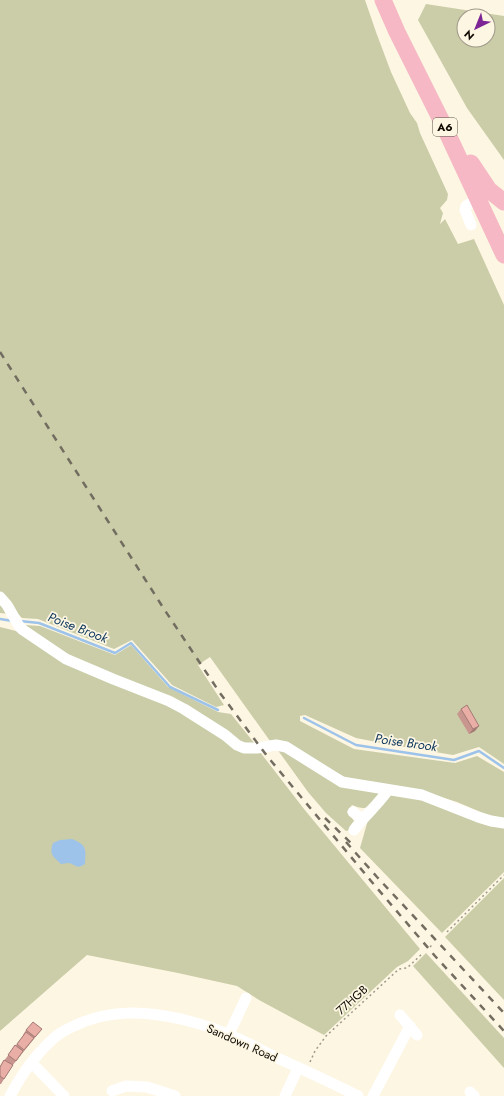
<svg xmlns="http://www.w3.org/2000/svg" width="504" height="1096" viewBox="0 0 504 1096" font-family="Jost,sans-serif">
<rect width="100%" height="100%" fill="#fdf6e3"/>
<g fill="#cacda7" fill-rule="evenodd">
<polygon points="0,0 365,0 376,32 391,72 410,113 417,123 420,133 448,194 447,200 440,208 443,213 440,224 445,219 458,244 474,239 504,305 504,764 479,747 453,755 387,744 356,738 305,715 300,716 300,721 354,749 455,763 477,756 504,772 504,819 490,816 457,802 422,791 351,780 270,741 210,657 198,665 224,705 216,707 172,685 132,640 114,649 38,619 22,618 19,615 0,613"/>
<path d="M426,4l78,12v144l-37,-52 -49,-88zM464,16h24v24h-24z"/>
<polygon points="25,625 40,626 115,655 131,645 168,687 218,712 231,714 255,744 239,742 68,655"/>
<polygon points="0,627 16,631 260,752 304,809 420,949 408,961 397,967 324,1035 259,1000 237,986 178,973 87,955 0,1031"/>
<path d="M277,749h7l24,18 20,11 53,16c-10,12 -13,18 -29,11l-5,7 8,10 -3,7 -6,2 -20,-18 -18,-21z"/>
<polygon points="389,795 420,799 504,828 504,872 442,933 360,848 368,820"/>
<polygon points="504,878 504,1000 445,937"/>
<polygon points="426,953 504,1038 504,1068 413,966"/>
</g>
<path fill="#9dc3ea" d="M72,839c15,6 14,10 13,25 -9,6 -9,0 -17,-1 -2,0 -5,1 -7,1 -8,-8 -12,-9 -8,-21l7,-3z"/>
<g fill="none" stroke-linecap="round" stroke-linejoin="round">
<g stroke="#9dc3ea" stroke-width="2.5">
<polyline points="0,619 13,621"/>
<polyline points="20,621 39,623 115,653 131,643 170,687 218,710"/>
<polyline points="304,718 356,745 454,760 479,751 504,768"/>
</g>
<g stroke="#9e998a" stroke-width="1.5" stroke-dasharray="2 3" stroke-linecap="butt">
<polyline points="447,932 504,875"/>
<polyline points="430,947 433,944"/>
<polyline points="310,1062 315,1051 326,1036 399,969 407,968 422,954"/>
</g>
<g stroke="#fff" stroke-width="11">
<polyline points="471,225 465,210 466,206 478,199"/>
<polyline points="0,597 7,605 19,626 23,630 66,659 113,679 169,701 184,709 225,735 237,745 244,748 257,748 276,745 286,747 342,782 422,795 478,817 491,821 504,823"/>
<polyline points="353,812 362,819"/>
<path d="M354,830c10,-14 24,-25 34,-40"/>
<polyline points="400,1015 417,1035"/>
<polyline points="229,1034 246,998"/>
<polyline points="32,1063 64,1096"/>
<polyline points="112,1091 126,1086 147,1087 175,1096"/>
<polyline points="470,1092 474,1096"/>
<path d="M10,1096c11,-21 26,-42 44,-58 6,-5 13,-9 20,-12 35,-17 70,-15 107,-7 16,4 33,9 49,16 15,6 29,14 43,21 29,13 57,26 85,40"/>
<polyline points="285,1096 298,1068"/>
<polyline points="373,1096 410,1026"/>
</g>
<g stroke="#f5b8c4" stroke-width="17">
<polyline points="383,0 397,32 443,124 504,255"/>
<polyline points="471,163 489,190 504,202"/>
</g>
<g stroke="#726d60" stroke-width="2.5" stroke-dasharray="7 7" stroke-linecap="butt">
<polyline points="0,352 164,609 220,693 267,756 371,881 435,956 504,1031"/>
<polyline points="325,818 352,844"/>
<polyline points="346,842 377,877 504,1013"/>
</g>
</g>
<g fill="#c8968f">
<polygon points="461,709 475,731 469,734 457,714"/>
<polygon points="42,1029 12,1066 4,1079 1,1084 0,1084 0,1066 23,1036 23,1035 26,1030"/>
</g>
<polygon fill="#a37a74" points="479,726 475,731 469,734 473,729"/>
<g fill="#e9aea6" stroke="#a37a74">
<polygon points="467,705 479,726 473,729 461,709"/>
<polygon points="33,1022 42,1029 35,1037 26,1030"/>
<polygon points="26,1032 34,1038 24,1050 17,1044"/>
<polygon points="15,1045 23,1051 16,1061 8,1055"/>
<polygon points="4,1060 13,1065 4,1079 0,1076 0,1067"/>
</g>
<g text-anchor="middle" stroke-width="3.5" stroke-linejoin="round" paint-order="stroke">
<rect fill="#fdf6e3" stroke="#565246" stroke-width="1" x="433" y="118" width="24" height="18" rx="3"/>
<g font-size="11" font-weight="bold" fill="#0f0b03">
<text x="445" y="131">A6</text>
</g>
<g font-size="12" fill="#0f0b03" stroke="#fdf6e3">
<text transform="translate(352 1000) rotate(-42)" y="4">77HGB</text>
<text transform="translate(242 1043) rotate(24)" y="4">Sandown Road</text>
</g>
<g font-size="13" font-style="italic" fill="#0d375c" stroke="#fdf6e3">
<text transform="translate(78 627) rotate(21)" y="5">Poise Brook</text>
<text transform="translate(406 742) rotate(8)" y="5">Poise Brook</text>
</g>
</g>
<g transform="translate(476 28) rotate(223)"><circle r="19" fill="#fdf6e3" stroke="#9e9889"/>
<path d="M0-3L7 15L0 10L-7 15Z" fill="#7d2594"/>
<text y="-6" font-size="11" font-weight="bold" text-anchor="middle" fill="#0f0b03">N</text>
</g>
</svg>
